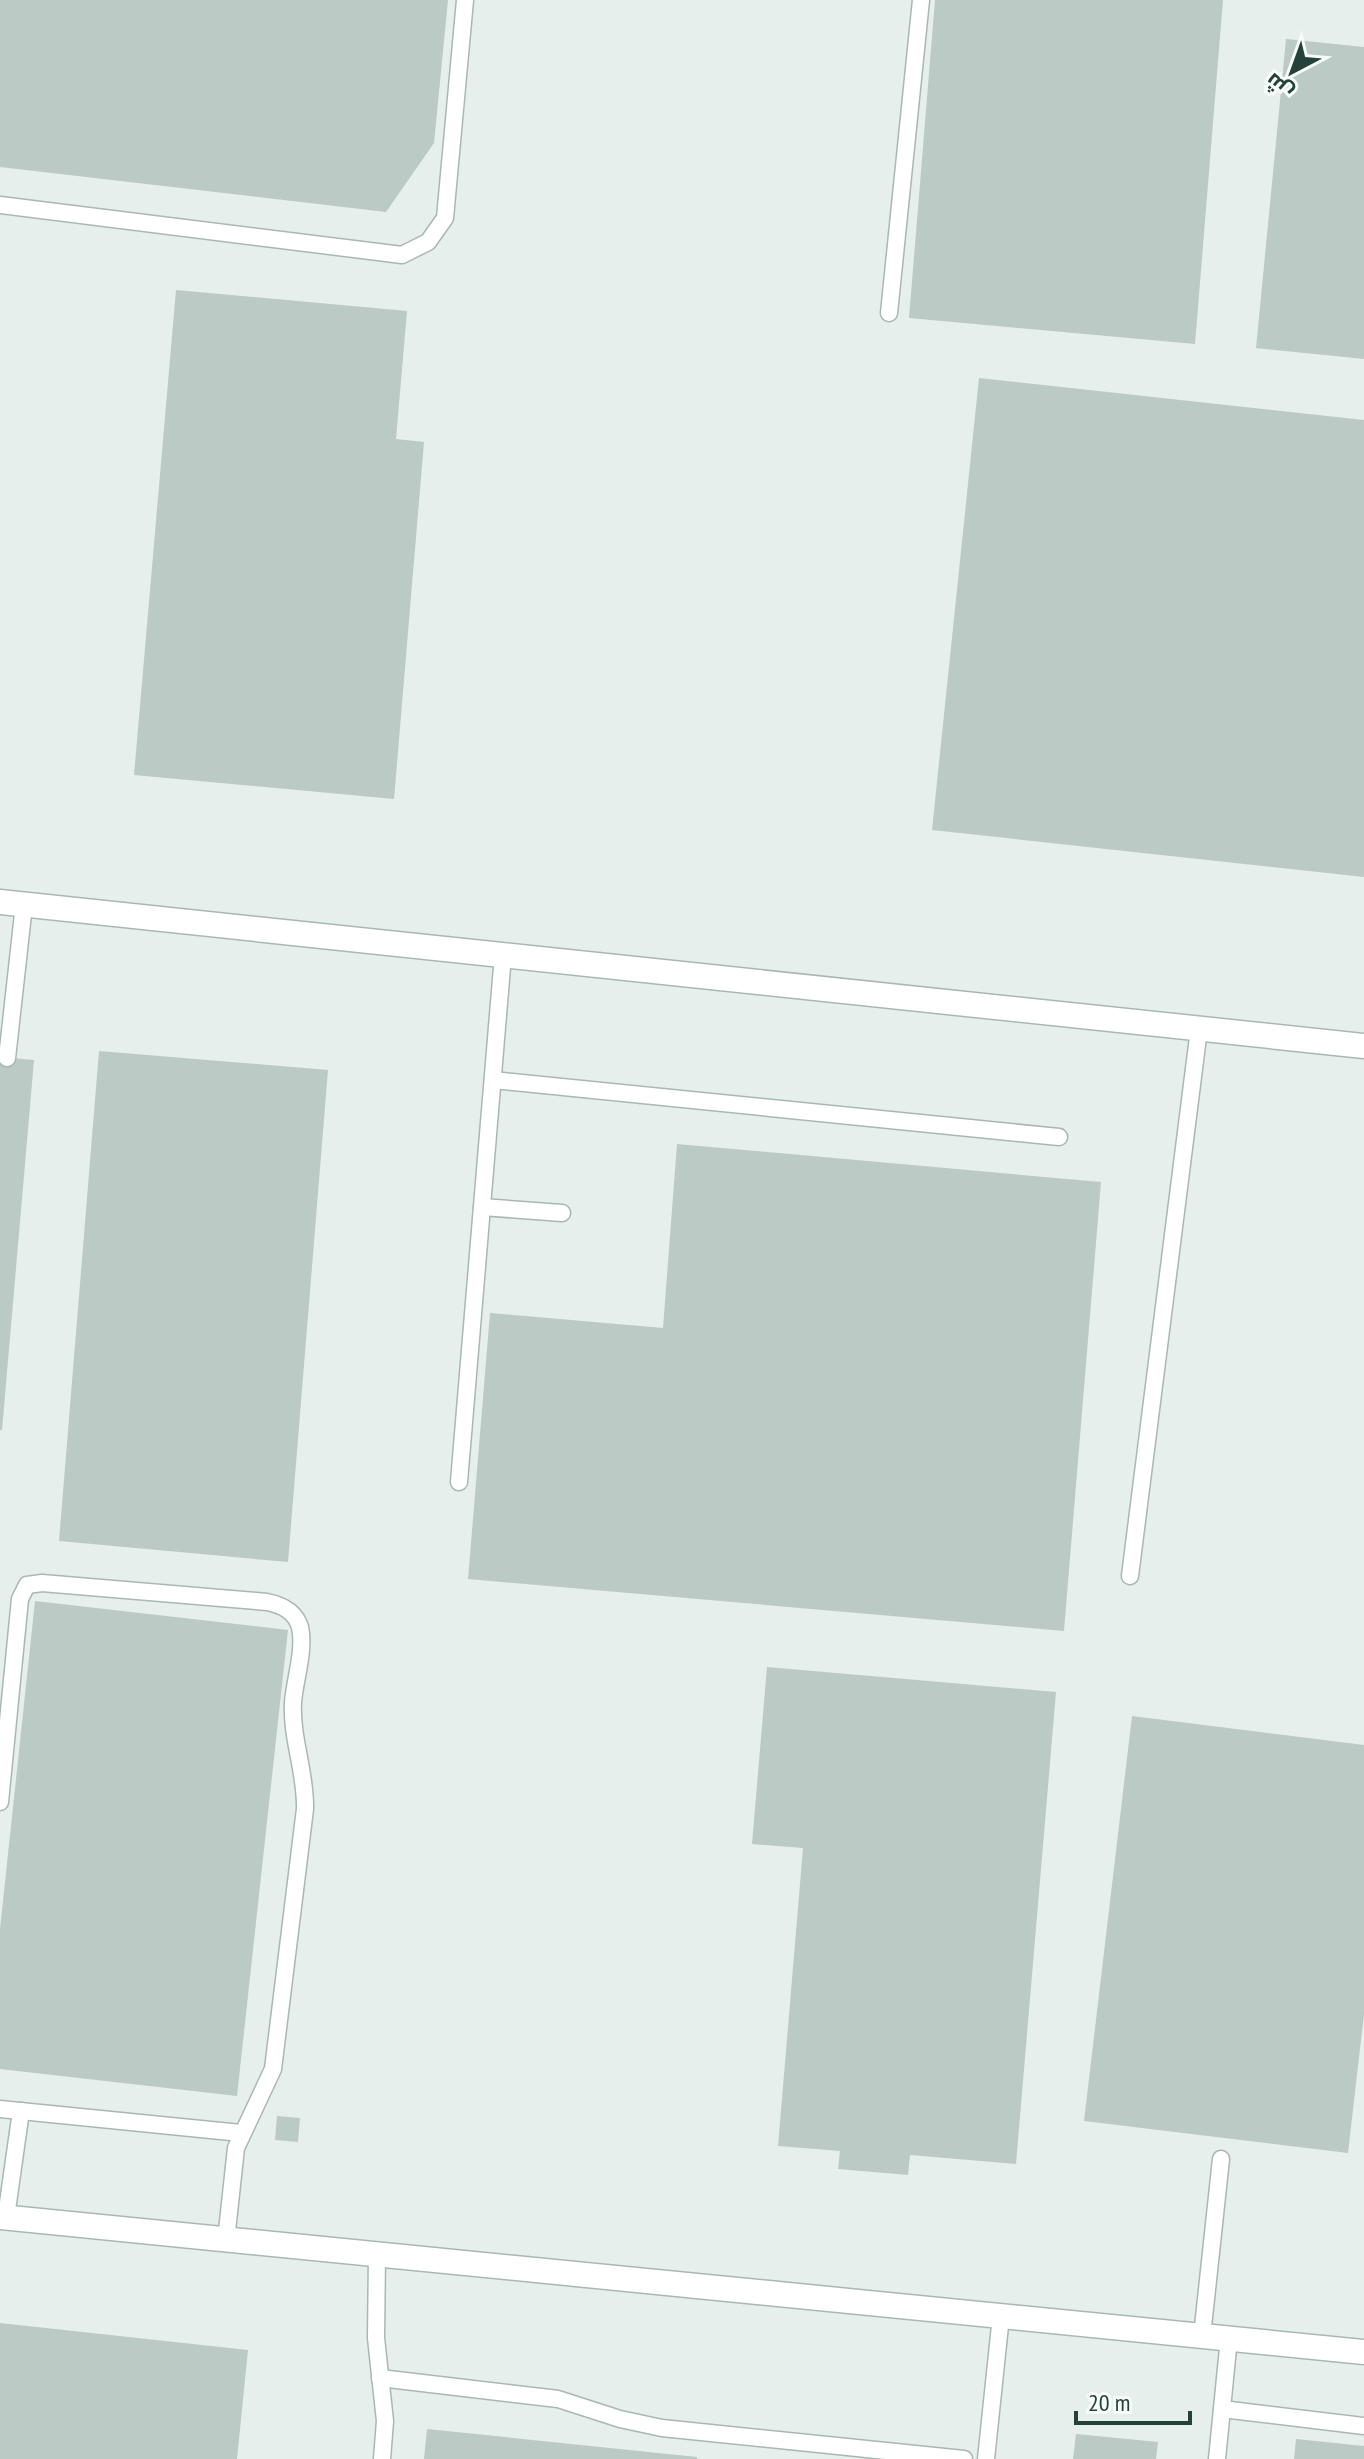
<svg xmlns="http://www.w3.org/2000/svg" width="1364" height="2459" viewBox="0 0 1364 2459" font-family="'PT Sans Narrow',Cairo,sans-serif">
<rect width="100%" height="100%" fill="#e6efeb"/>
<g fill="#bbcac4">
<polygon points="0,0 448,0 434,143 386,212 0,167"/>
<polygon points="935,0 1223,0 1195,344 909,318"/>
<polygon points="1286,39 1364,47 1364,359 1256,348"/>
<polygon points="176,290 407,311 396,439 424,442 394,799 134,775"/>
<polygon points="979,378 1364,420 1364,877 932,830"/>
<polygon points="99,1051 328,1070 288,1562 59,1541"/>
<polygon points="0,1057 34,1060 2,1430 0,1430"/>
<polygon points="677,1144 1101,1182 1064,1631 468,1579 490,1313 663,1328"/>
<polygon points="35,1601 288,1630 237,2096 0,2069 0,1929"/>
<polygon points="767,1667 1056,1692 1016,2164 910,2155 908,2175 838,2169 840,2151 778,2146 803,1848 752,1844"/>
<polygon points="1132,1716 1364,1745 1364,2014 1348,2153 1084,2121"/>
<polygon points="277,2116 300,2118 298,2142 275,2140"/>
<polygon points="0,2323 248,2350 237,2459 0,2459"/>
<polygon points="427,2429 697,2457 697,2459 424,2459"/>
<polygon points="1076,2434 1158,2442 1156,2459 1073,2459"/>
<polygon points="1296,2439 1364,2446 1364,2459 1294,2459"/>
</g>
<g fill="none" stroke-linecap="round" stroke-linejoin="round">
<g stroke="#a8b8b2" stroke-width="19">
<g id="service">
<polyline points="0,205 402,255 428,242 445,218 465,0"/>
<polyline points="889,313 921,0"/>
<polyline points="7,1058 24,905"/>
<polyline points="493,1080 1059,1137"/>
<polyline points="482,1207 562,1213"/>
<polyline points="459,1482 503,955"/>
<polyline points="1130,1576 1199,1029"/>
<path d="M0,1802l20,-203 7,-14 15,-2 225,19c15,3 28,9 33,25 5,23 -5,52 -7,75 -2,37 13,70 12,107l-32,260 -37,79 -10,92"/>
<polyline points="0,2109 241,2133"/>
<polyline points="6,2217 21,2111"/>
<polyline points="377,2255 376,2338 385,2421 382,2459"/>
<polyline points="1202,2336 1221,2159"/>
<polyline points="380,2378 558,2399 620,2419 662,2428 964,2459"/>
<polyline points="1222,2409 1364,2426"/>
<polyline points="986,2459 1001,2316"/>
<polyline points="1217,2459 1229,2338"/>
</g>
</g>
<g stroke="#a8b8b2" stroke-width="27">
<g id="minor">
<polyline points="0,902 1364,1046"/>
<polyline points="0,2217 1364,2352"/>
</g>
</g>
<use href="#service" stroke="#fff" stroke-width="16"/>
<use href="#minor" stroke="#fff" stroke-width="24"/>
</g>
<g transform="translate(1292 72) rotate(221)" stroke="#f7fbf9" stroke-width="6" paint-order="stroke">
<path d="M0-6L14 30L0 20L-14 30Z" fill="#24423a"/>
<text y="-12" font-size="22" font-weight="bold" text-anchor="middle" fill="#24423a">ش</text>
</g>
<path d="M1076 2411v12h114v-12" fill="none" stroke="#24423a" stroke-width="4"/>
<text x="1088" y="2411" font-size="24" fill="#24423a" stroke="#f7fbf9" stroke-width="6" paint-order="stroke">20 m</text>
</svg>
